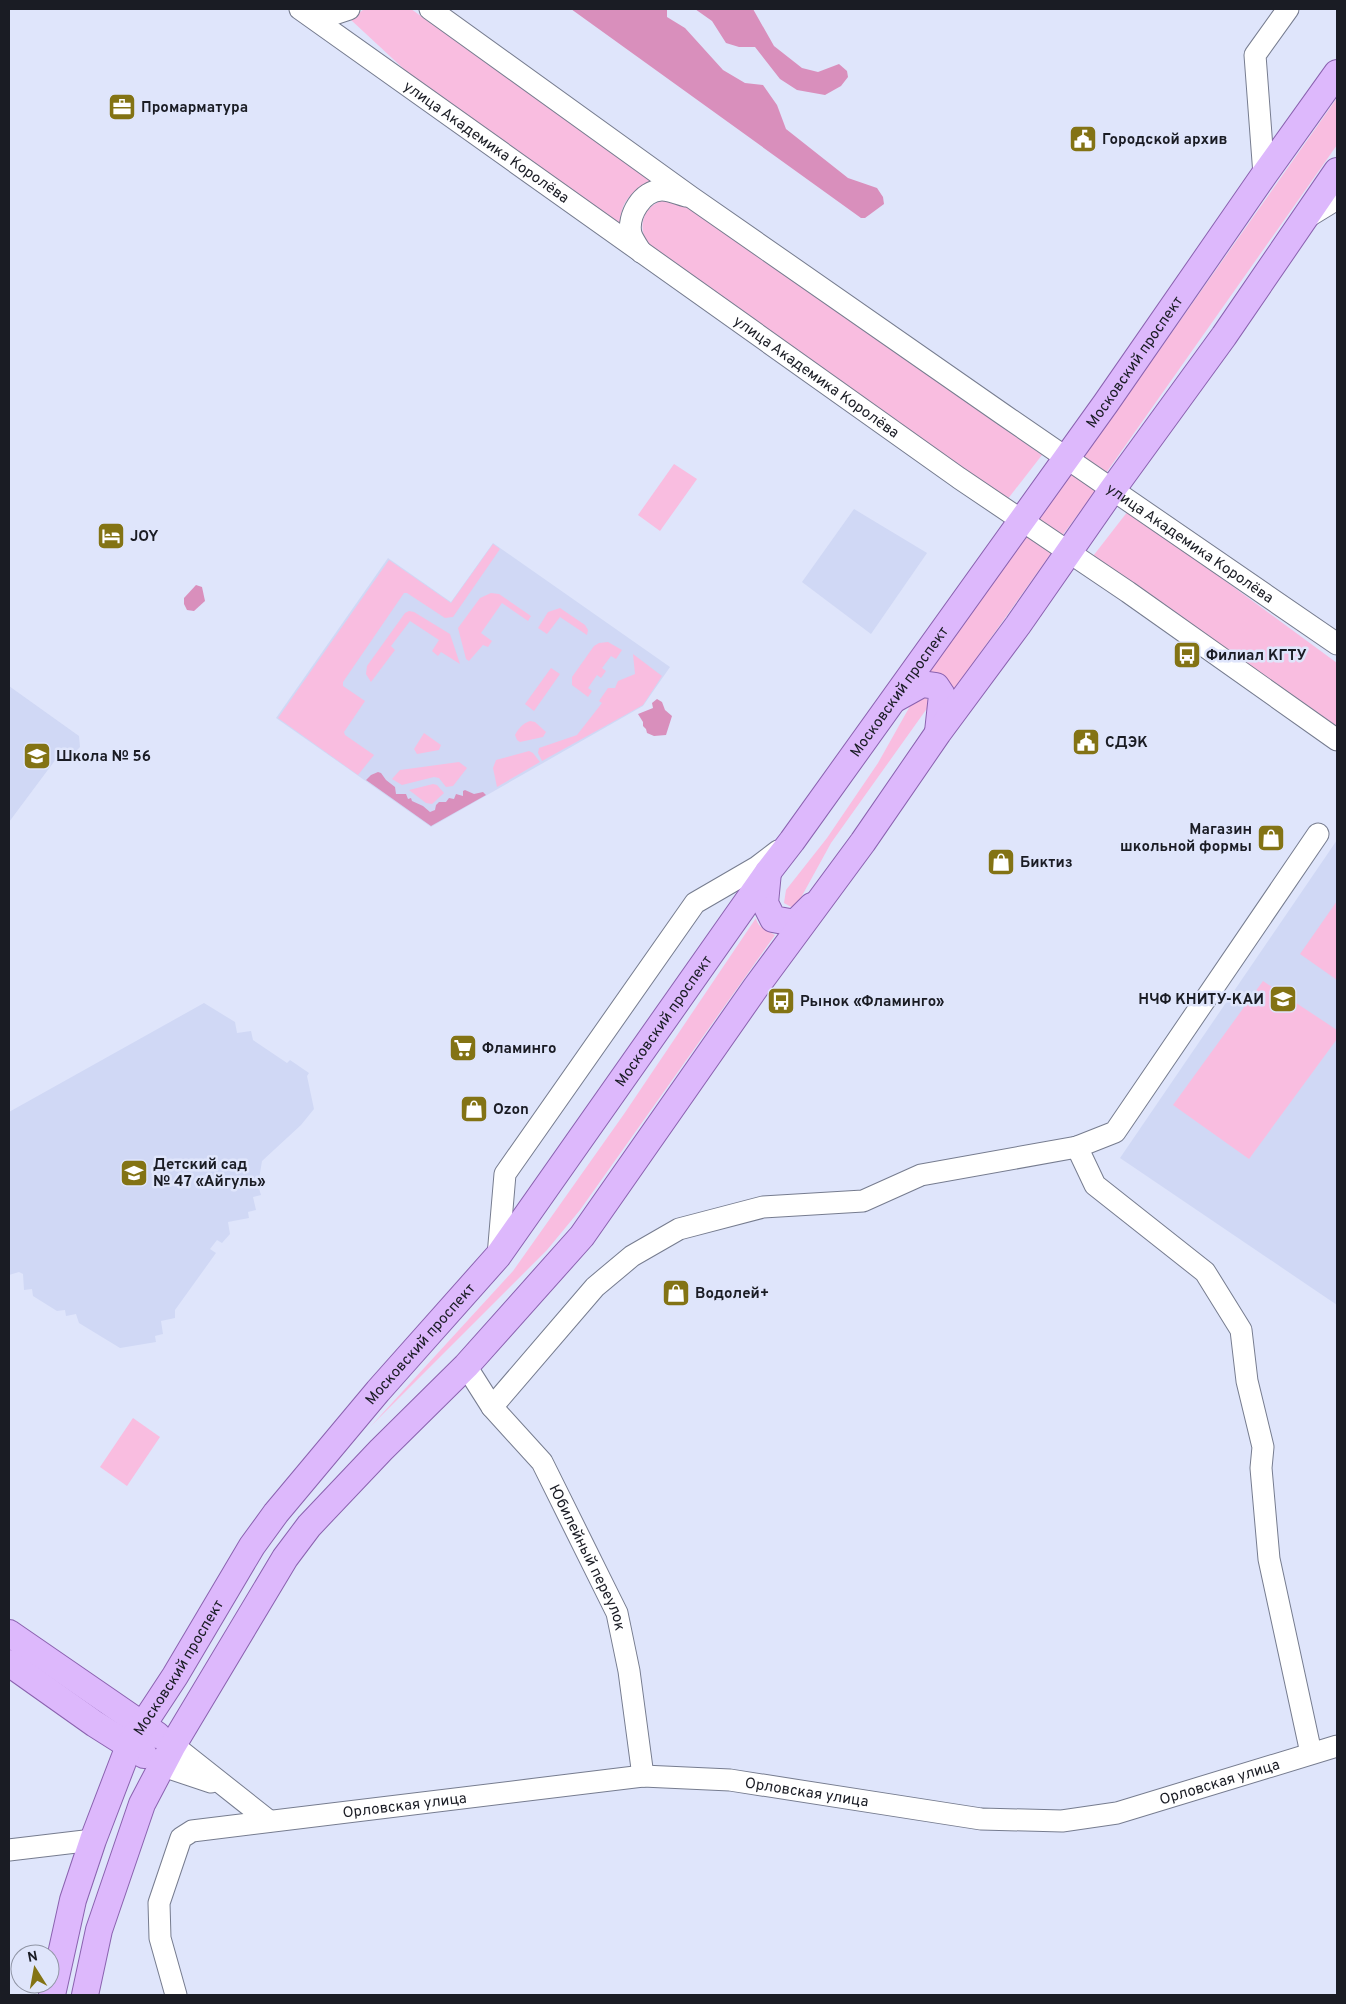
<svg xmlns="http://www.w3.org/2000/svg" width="1346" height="2004" viewBox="0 0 1346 2004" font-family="Overpass,sans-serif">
<rect width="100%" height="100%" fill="#dfe5fb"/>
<g fill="#d0d8f5">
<polygon points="854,509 927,553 871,634 802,582"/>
<polygon points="493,543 670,667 643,706 431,827 276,718 388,558 451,602"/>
<polygon points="9,686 79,736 80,747 74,753 56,759 9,822"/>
<polygon points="1337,840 1337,1305 1120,1158"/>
<polygon points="204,1003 235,1022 237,1033 251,1031 253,1040 287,1063 290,1060 309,1073 307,1076 314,1109 301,1125 262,1161 258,1185 261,1195 253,1197 256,1210 248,1212 249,1218 228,1222 230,1234 222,1243 217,1240 210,1249 216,1253 175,1310 175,1318 161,1321 163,1334 155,1336 156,1342 120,1348 79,1323 76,1314 66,1316 65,1310 57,1311 33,1296 32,1289 24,1290 23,1274 19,1272 9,1275 9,1112"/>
</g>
<g fill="#f9bde0">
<path d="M364,9h47l242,173c-19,5 -35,22 -32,43l-215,-154 -55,-51z"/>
<polygon points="1337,98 1337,145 1106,473 1084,457"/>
<path d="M666,199l15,3 361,253 -35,45 -359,-254c-11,-21 -6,-40 18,-47z"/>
<polygon points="674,464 697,479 660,531 638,515"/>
<polygon points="1072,473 1096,490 1062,536 1038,519"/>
<polygon points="1128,511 1175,544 1337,663 1337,730 1090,560"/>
<polygon points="1026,536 1052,552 951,694 926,676"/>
<polygon points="493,544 500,549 453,617 445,618 407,593 404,593 343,682 343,686 365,701 344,732 345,735 374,755 358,775 278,718 389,560 451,603"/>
<polygon points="491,593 499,594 531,616 528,621 502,603 481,633 492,641 488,647 483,645 469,661 466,659 458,628 480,598"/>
<polygon points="560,608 585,625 588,630 587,635 560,617 547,634 538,628 548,612"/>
<polygon points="409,611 414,612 450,634 460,664 441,652 438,656 432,651 439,640 410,621 391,646 395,650 371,682 366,674 367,666 405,613"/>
<polygon points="608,642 622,650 616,659 611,656 602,668 606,671 601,678 597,675 588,688 592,691 588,697 572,685 572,677 594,646 599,643"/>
<polygon points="633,654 662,676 643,705 542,761 538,753 539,748 577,735 602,703 599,701 608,688 615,688 618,681 635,674"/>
<polygon points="551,668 560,674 534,711 525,704"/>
<polygon points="924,696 928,700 928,707 831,843 798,903 793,908 784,903 786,890 827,838 878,763 914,699"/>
<path d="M530,721l5,1 11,10 -3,5 -23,5 -3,-2 -2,-5c3,-6 8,-12 15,-14z"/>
<polygon points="424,733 441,745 439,750 417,754 414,749"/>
<polygon points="529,751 533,753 540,762 497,787 493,768 496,760"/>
<polygon points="459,762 467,768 453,786 446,787 439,778 434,777 402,785 392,779 400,770"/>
<polygon points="433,784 437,785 444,793 432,804 426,803 409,790"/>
<polygon points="1337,901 1337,980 1300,954"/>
<path d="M756,918c2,11 12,12 19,17l-195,275 -33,40 -177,177 143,-156 111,-157z"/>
<polygon points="1263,981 1337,1030 1337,1039 1249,1159 1173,1105"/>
<polygon points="133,1418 160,1437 127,1486 100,1467"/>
</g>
<g fill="#d98fbc">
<polygon points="571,9 667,9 667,17 685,28 723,70 745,83 763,85 777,105 786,129 848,178 877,188 883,197 884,204 865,218 861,218"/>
<polygon points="695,9 753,9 774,46 802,68 818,72 839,64 847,71 848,77 841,86 825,95 797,90 780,79 755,47 739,47 726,43 712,21"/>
<polygon points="196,585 202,587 205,601 194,611 187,610 184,604 184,598"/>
<polygon points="657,699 662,702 665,710 672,716 666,735 654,736 647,733 646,729 643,726 643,722 638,714 653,708 652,703"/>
<polygon points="378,772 381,773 386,780 395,787 396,794 406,794 408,799 411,798 412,801 423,806 430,812 435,810 436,805 439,802 446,802 449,798 454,799 456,794 463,796 463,791 465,790 474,794 483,792 486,795 431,826 366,780 371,775"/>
</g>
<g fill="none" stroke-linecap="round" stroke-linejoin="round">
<g stroke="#767c8f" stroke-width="23">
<g id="minor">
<path id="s1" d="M300,9l659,469 169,114 209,148"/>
<path id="s2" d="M430,9l261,188 313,218 333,229"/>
<polyline points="305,10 334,14 349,9"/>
<polyline points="1264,175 1255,55 1288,9"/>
<polyline points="1306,218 1337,199"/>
<path d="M641,252c-3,-5 -8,-12 -10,-18 -4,-18 11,-44 31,-44 8,0 16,4 24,6"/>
<polyline points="1077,1147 1095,1185 1205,1272 1241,1330 1247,1381 1263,1447 1261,1468 1269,1559 1311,1753"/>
<polyline points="498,1256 505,1174 695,903 757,867 778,851"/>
<path id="s3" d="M466,1366l26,41 50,55 75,151 12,58 14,105"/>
<polyline points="492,1407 595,1287 632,1256 679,1229 763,1207 863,1201 921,1175 1077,1147 1115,1132 1318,834"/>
<polyline points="173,1745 269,1821"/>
<polyline points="163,1766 211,1782"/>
<polyline points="9,1850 93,1840"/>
<path id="s4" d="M176,1995l-16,-57 -1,-35 22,-65 11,-7 451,-55 87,4 251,39 81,2 55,-8 220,-67"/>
</g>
</g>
<g stroke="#8a62af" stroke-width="28">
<g id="major">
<polyline points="895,699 922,684 936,686 942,695 938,732"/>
<polyline points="768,872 765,903 773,919 795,923 812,906"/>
<polyline points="9,1633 157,1735"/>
<polyline points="9,1663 95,1724 144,1755"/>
<path id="s5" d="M52,1995l21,-95 20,-60 36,-94 46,-70 77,-130 24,-33 102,-122 120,-135 270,-384 24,-31 314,-438 158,-228 73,-102"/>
<polyline points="85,1995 99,1930 142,1804 173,1745 285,1558 309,1526 381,1450 466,1366 582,1236 756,987 863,842 938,733 1018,625 1112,490 1224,336 1337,171"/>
</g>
</g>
<use href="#minor" stroke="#fff" stroke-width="21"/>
<use href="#major" stroke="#ddb8fc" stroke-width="26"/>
</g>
<defs>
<g id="office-square" transform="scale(1.4375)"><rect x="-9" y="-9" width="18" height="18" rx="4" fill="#837314" stroke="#dfe5fb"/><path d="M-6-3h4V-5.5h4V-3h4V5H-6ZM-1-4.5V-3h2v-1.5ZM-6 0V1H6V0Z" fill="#fff"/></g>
<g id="civic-square" transform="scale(1.4375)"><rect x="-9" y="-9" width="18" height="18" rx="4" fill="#837314" stroke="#dfe5fb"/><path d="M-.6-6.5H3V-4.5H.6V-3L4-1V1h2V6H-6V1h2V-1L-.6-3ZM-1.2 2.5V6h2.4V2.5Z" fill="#fff"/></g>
<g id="hotel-square" transform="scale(1.4375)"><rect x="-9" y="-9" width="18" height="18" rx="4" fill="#837314" stroke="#dfe5fb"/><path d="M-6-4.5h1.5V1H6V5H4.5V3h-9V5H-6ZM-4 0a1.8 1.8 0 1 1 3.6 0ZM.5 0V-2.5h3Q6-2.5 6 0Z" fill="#fff"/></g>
<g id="bus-square" transform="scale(1.4375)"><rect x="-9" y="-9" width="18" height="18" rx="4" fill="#837314" stroke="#dfe5fb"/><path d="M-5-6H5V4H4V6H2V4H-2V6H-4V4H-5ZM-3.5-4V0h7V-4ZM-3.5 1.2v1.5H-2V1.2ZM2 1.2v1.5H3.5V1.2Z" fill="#fff"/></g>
<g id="school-square" transform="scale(1.4375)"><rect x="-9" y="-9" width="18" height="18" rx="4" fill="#837314" stroke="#dfe5fb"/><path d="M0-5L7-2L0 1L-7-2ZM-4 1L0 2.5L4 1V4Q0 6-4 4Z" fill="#fff"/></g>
<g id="shop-square" transform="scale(1.4375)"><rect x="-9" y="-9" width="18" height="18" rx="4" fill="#837314" stroke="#dfe5fb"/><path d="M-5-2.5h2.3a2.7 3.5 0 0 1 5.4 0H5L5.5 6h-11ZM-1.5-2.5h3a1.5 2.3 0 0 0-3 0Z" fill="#fff"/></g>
<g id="university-square" transform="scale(1.4375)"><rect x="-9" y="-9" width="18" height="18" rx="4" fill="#837314" stroke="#dfe5fb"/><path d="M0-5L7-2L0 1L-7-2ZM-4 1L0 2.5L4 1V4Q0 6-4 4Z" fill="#fff"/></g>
<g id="supermarket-square" transform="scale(1.4375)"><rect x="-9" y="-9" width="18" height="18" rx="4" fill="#837314" stroke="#dfe5fb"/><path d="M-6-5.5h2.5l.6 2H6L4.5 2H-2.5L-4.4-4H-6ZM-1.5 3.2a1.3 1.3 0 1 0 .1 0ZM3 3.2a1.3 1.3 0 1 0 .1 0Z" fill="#fff"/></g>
</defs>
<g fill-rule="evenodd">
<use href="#office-square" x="122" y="107"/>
<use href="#civic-square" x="1083" y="139"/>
<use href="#hotel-square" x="111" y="536"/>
<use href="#bus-square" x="1187" y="655"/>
<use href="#civic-square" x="1086" y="742"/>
<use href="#school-square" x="37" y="756"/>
<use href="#shop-square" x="1271" y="838"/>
<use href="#shop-square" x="1001" y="862"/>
<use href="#university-square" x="1283" y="999"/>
<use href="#bus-square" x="781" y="1001"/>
<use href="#supermarket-square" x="463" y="1048"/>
<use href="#shop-square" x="474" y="1109"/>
<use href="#school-square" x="134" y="1173"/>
<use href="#shop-square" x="676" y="1293"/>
</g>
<g text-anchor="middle" stroke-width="5" stroke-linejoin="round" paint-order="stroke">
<g font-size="15" font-weight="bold" fill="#1a1c24" stroke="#dfe5fb" text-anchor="start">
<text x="141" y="112">Промарматура</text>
<text x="1102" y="144">Городской архив</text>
<text x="130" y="541">JOY</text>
<text x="1206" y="660">Филиал КГТУ</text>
<text x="1105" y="747">СДЭК</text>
<text x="56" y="761">Школа № 56</text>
<text x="1252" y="834" text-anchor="end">Магазин<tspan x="1252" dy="17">школьной формы</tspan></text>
<text x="1020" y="867">Биктиз</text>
<text x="1264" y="1004" text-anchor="end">НЧФ КНИТУ-КАИ</text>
<text x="800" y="1006">Рынок «Фламинго»</text>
<text x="482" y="1053">Фламинго</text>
<text x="493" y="1114">Ozon</text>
<text x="153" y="1169">Детский сад<tspan x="153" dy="17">№ 47 «Айгуль»</tspan></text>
<text x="695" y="1298">Водолей+</text>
</g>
<g font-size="15" fill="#1a1c24" stroke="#dfe5fb">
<text dy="5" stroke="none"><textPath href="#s1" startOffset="229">улица Академика Королёва</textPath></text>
<text dy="5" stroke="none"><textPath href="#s5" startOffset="1974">Московский проспект</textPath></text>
<text dy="5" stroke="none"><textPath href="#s1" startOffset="634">улица Академика Королёва</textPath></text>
<text dy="5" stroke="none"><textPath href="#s2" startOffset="929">улица Академика Королёва</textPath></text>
<text dy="5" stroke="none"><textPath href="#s5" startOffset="1569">Московский проспект</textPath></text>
<text dy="5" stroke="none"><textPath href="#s5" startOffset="1164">Московский проспект</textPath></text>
<text dy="5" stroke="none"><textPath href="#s5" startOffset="759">Московский проспект</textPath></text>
<text dy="5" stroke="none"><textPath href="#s3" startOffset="229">Юбилейный переулок</textPath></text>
<text dy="5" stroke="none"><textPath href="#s5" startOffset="354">Московский проспект</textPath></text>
<text dy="5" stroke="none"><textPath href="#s4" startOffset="1215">Орловская улица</textPath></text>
<text dy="5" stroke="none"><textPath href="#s4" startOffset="795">Орловская улица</textPath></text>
<text dy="5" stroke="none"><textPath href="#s4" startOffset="390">Орловская улица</textPath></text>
</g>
</g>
<rect width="1346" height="2004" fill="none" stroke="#1a1c24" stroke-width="20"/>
<g transform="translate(35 1969) rotate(349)"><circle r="24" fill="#dfe5fb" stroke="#9095a5"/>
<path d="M0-4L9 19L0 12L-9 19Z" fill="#837314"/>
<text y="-8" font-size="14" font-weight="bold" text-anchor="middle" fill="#1a1c24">N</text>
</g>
</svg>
